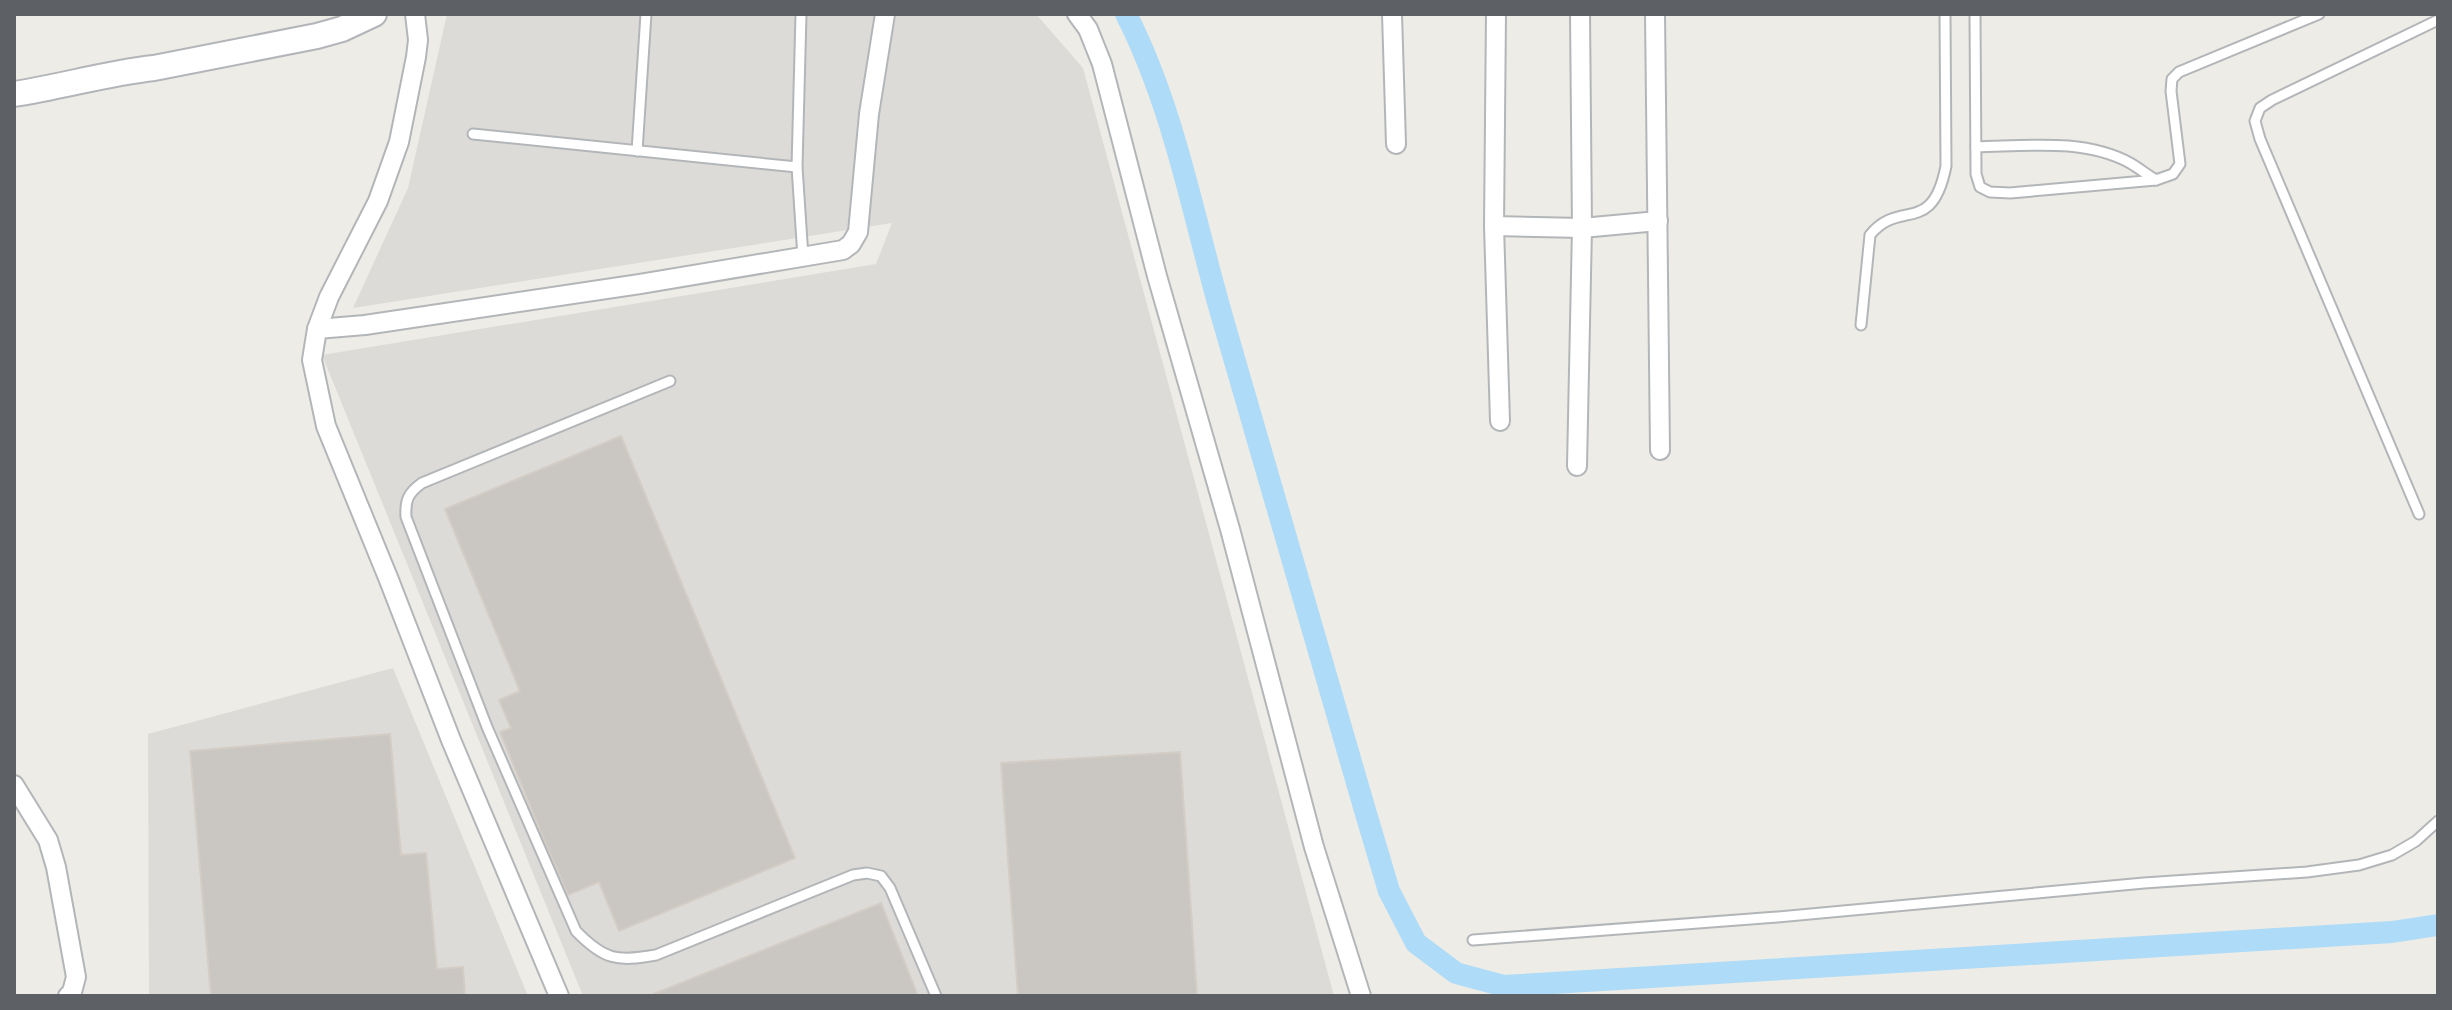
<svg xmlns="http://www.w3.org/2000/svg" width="2452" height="1010" viewBox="0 0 2452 1010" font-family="'Open Sans',sans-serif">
<rect width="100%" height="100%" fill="#eeece6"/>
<g fill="#dddbd8">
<polygon points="447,14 1036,14 1083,68 1334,996 583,996 322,355 876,264 892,223 353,308 408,188"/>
<polygon points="393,668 528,996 149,996 148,734"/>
</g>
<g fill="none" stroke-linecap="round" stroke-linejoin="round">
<path stroke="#addbf8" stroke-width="22" d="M1126,14c49,96 67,203 97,306 55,190 109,381 166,571l27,52 40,30 48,13 888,-54 46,-7"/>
</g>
<g fill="#cac7c2" stroke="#d3cdc5" stroke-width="2">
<polygon points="621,436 795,858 619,931 599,882 568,895 542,835 500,732 511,728 499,700 520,691 445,509"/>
<polygon points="390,734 401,855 426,853 437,969 463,967 465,996 211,996 190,751"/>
<polygon points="1180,752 1197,996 1018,996 1001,763"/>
<polygon points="881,903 918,996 651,996 651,995"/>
</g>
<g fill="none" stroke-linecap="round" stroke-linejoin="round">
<g stroke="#b3b6b9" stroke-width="13">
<g id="lane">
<polyline points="801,14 797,167 803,257"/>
<polyline points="1975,14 1976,174 1980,187 1990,192 2010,193 2156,180 2173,174 2180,164 2171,91 2172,79 2179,72 2319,14"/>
<polyline points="473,134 797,167"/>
<path d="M1976,147c51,-1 108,-9 154,16 9,5 17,12 26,17"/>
<polyline points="637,151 646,14"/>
<path d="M1861,325l9,-90c30,-37 62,2 76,-69l-1,-152"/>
<path d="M670,381l-248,102c-14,10 -17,17 -16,34l81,210 89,204c28,29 41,31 80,24l197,-80 14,-2 14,3 9,12 46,108"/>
<polyline points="2419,514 2260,139 2255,121 2260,108 2272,100 2438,20"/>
<polyline points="1473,940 1777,917 2144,883 2307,872 2359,865 2392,855 2416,841 2438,821"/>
</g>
</g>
<g stroke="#b3b6b9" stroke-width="22">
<g id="street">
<polyline points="415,14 418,40 416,57 399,142 378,201 329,297 317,329 312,360 326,426 389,580 451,740 559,996"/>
<polyline points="1077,14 1088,29 1102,64 1157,276 1230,529 1314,847 1361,996"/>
<polyline points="1392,14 1396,144"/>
<polyline points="1496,14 1494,226 1500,421"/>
<polyline points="1655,14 1660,450"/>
<polyline points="1494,226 1582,228 1658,221"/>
<polyline points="317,329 365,325 640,284 843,250 851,244 858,232 869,114 885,14"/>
<polyline points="1577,466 1582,228 1580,14"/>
<polyline points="14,785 48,840 56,867 76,977 72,992 68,996"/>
</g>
</g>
<g stroke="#b2b5b9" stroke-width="28">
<path id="secondary" d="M14,94c47,-7 93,-21 140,-26l163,-32 25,-7 32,-15"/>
</g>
<use href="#lane" stroke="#fff" stroke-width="9"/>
<use href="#street" stroke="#fff" stroke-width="18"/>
<use href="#secondary" stroke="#fff" stroke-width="24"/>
</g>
<rect width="2452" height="1010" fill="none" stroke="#5d6165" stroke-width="32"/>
</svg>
